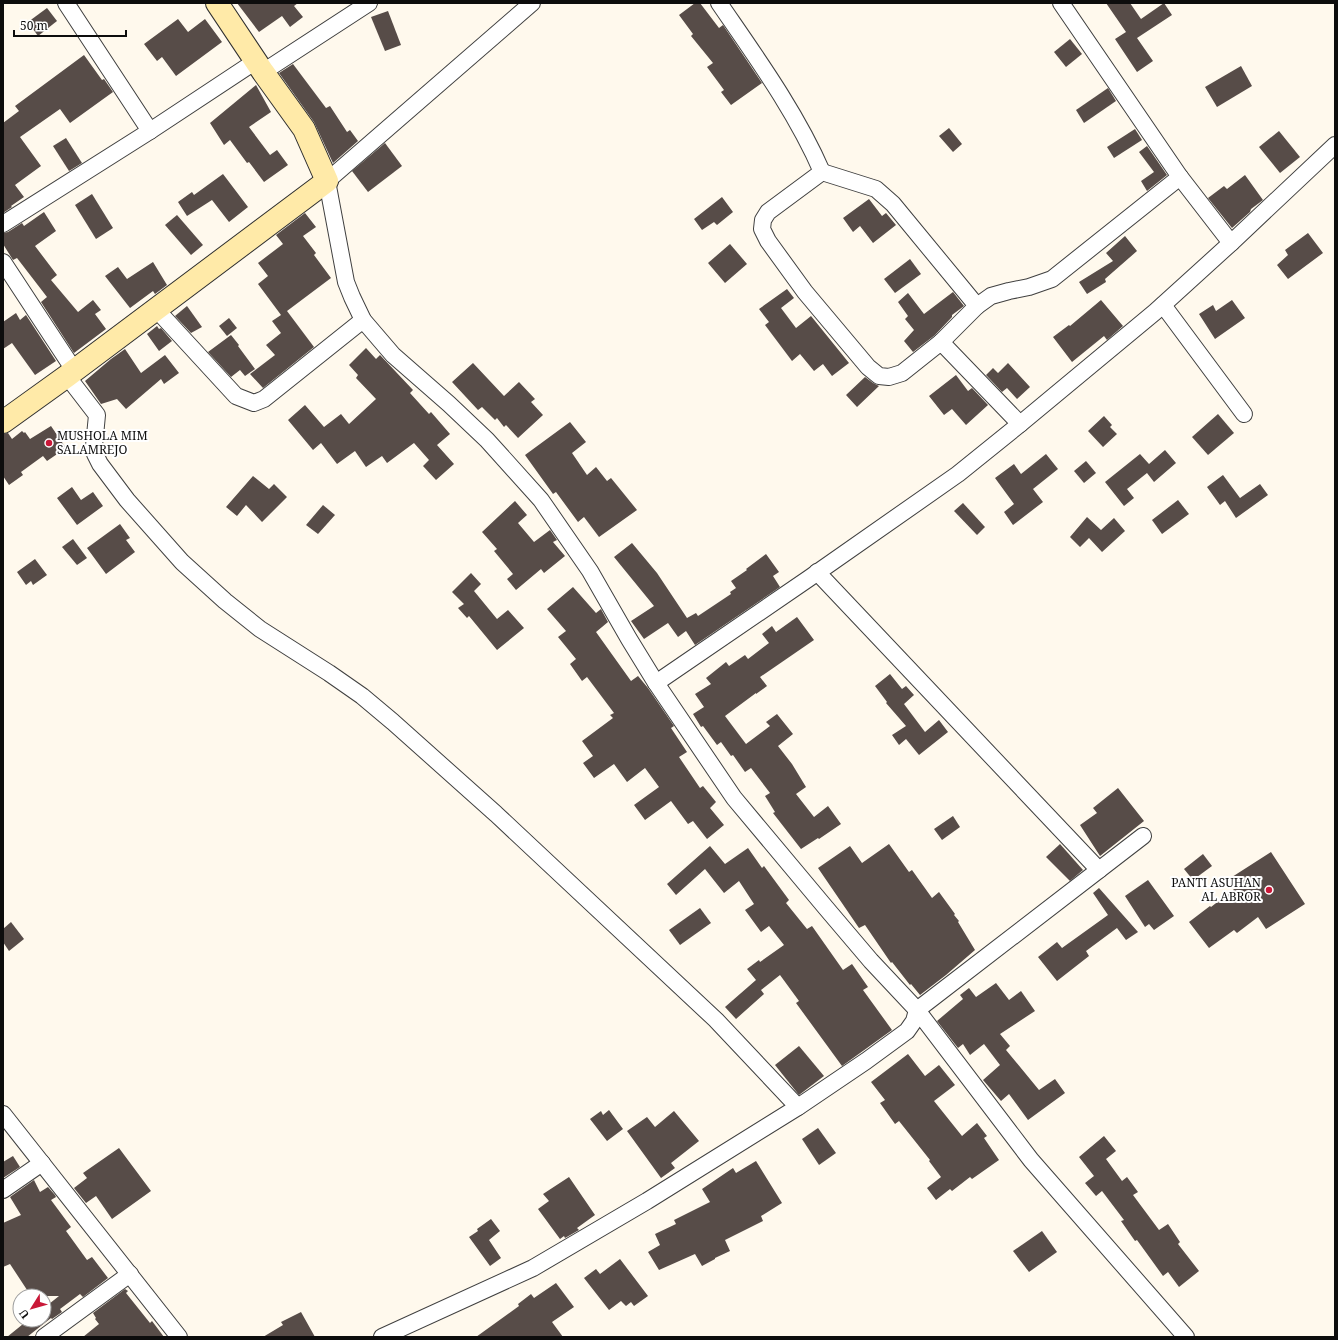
<svg xmlns="http://www.w3.org/2000/svg" width="1338" height="1340" viewBox="0 0 1338 1340" font-family="'Noto Serif',serif">
<rect width="100%" height="100%" fill="#fff9ed"/>
<g fill="#574c48">
<polygon points="237,3 298,3 294,6 303,17 290,27 282,16 259,32"/>
<polygon points="695,3 700,3 719,28 723,25 762,83 731,105 721,92 724,90 707,67 713,63 691,36 693,34 679,15"/>
<polygon points="1106,3 1130,3 1141,19 1164,3 1172,15 1137,38 1153,61 1137,72 1115,39 1126,32"/>
<polygon points="47,8 57,21 38,36 28,22"/>
<polygon points="388,11 401,45 385,51 371,17"/>
<polygon points="178,19 188,32 205,19 222,42 176,76 162,57 157,61 144,44"/>
<polygon points="1070,39 1082,54 1066,67 1054,52"/>
<polygon points="84,55 102,80 104,79 113,92 70,123 60,109 20,137 41,166 15,185 24,197 11,206 12,207 3,213 3,123 19,111 15,106"/>
<polygon points="293,64 326,108 330,106 347,132 350,130 358,141 333,163 314,122 279,73"/>
<polygon points="1241,66 1252,86 1217,107 1205,87"/>
<polygon points="256,85 271,112 249,127 270,155 277,150 288,165 264,182 249,162 247,163 230,140 224,145 210,123"/>
<polygon points="1108,88 1116,101 1084,123 1076,110"/>
<polygon points="949,128 962,144 953,152 939,136"/>
<polygon points="1135,129 1142,140 1114,158 1107,147"/>
<polygon points="1279,131 1300,157 1280,173 1259,147"/>
<polygon points="66,138 82,163 69,171 53,146"/>
<polygon points="385,143 402,166 368,192 352,171"/>
<polygon points="1147,146 1167,175 1147,191 1141,181 1154,172 1139,152"/>
<polygon points="223,174 248,207 229,222 212,200 187,216 178,202 192,192 194,195"/>
<polygon points="1245,175 1263,200 1251,209 1250,212 1232,228 1208,198 1224,186 1227,189"/>
<polygon points="92,194 113,228 96,239 75,205"/>
<polygon points="722,197 733,212 717,225 714,222 702,230 694,219"/>
<polygon points="869,199 882,216 886,213 896,225 873,243 860,226 853,232 843,218"/>
<polygon points="44,212 56,231 35,246 57,275 51,280 78,312 93,300 101,310 95,314 106,329 74,353 41,302 47,297 17,258 13,260 3,244 3,233 8,232 22,223 24,226"/>
<polygon points="305,213 316,227 303,236 316,253 314,255 331,278 287,311 314,347 263,388 250,374 275,355 266,345 281,333 272,321 281,315 258,284 268,276 258,263 283,244 276,235"/>
<polygon points="177,215 203,245 191,255 165,225"/>
<polygon points="1308,233 1323,253 1288,279 1277,265 1288,255 1285,250"/>
<polygon points="1125,236 1137,251 1105,279 1106,282 1087,294 1079,282 1113,261 1106,253"/>
<polygon points="730,244 747,264 725,283 708,263"/>
<polygon points="910,259 921,274 895,293 884,279"/>
<polygon points="153,262 167,285 155,294 153,291 130,308 105,276 118,267 127,279"/>
<polygon points="787,289 794,298 781,308 796,328 811,316 849,363 832,376 823,364 814,371 800,354 792,361 765,325 769,322 759,309"/>
<polygon points="953,292 964,306 952,315 952,317 935,335 913,352 904,341 914,330 905,319 908,316 898,302 908,293 924,314"/>
<polygon points="1101,300 1123,326 1107,340 1104,336 1072,362 1053,337 1069,325 1070,326"/>
<polygon points="1232,300 1245,318 1215,339 1199,314 1213,305 1216,311"/>
<polygon points="187,306 202,327 191,333 175,316"/>
<polygon points="16,313 20,320 26,315 56,361 35,375 12,343 3,349 3,322"/>
<polygon points="229,318 237,328 227,336 219,326"/>
<polygon points="157,326 159,329 161,328 172,341 159,351 147,334"/>
<polygon points="231,335 239,345 238,346 255,369 245,376 240,370 231,377 208,352"/>
<polygon points="366,348 376,359 380,355 413,390 410,393 429,414 431,412 450,434 437,445 454,464 436,480 423,466 429,460 414,443 387,463 382,456 366,467 355,451 337,464 321,443 313,450 288,420 305,405 324,427 341,414 349,424 376,399 356,378 358,375 349,365"/>
<polygon points="125,349 141,373 165,355 179,373 164,384 161,379 126,409 117,399 101,404 85,381 111,359"/>
<polygon points="473,363 504,396 519,382 535,399 531,402 543,415 518,438 506,425 504,427 497,418 495,420 482,407 478,410 452,382"/>
<polygon points="1008,363 1030,387 1017,399 1007,388 1002,392 986,375 993,368 998,373"/>
<polygon points="956,375 968,391 972,388 988,405 966,425 952,409 944,415 929,396"/>
<polygon points="865,377 873,383 879,386 857,407 846,395"/>
<polygon points="1218,414 1234,433 1208,455 1192,437"/>
<polygon points="1104,416 1112,425 1110,427 1117,434 1103,447 1088,431"/>
<polygon points="570,422 586,442 572,453 587,475 596,467 607,481 611,478 637,510 599,537 584,517 578,522 556,492 553,494 525,455"/>
<polygon points="51,426 66,448 47,461 43,456 21,472 23,475 9,485 3,476 3,434 8,433 12,439 22,431 24,433 25,432 30,439"/>
<polygon points="1165,450 1176,463 1154,482 1147,473 1127,489 1134,498 1124,506 1105,482 1140,454 1149,464"/>
<polygon points="1046,454 1058,469 1033,489 1043,502 1013,525 1004,512 1014,504 995,478 1014,464 1021,474"/>
<polygon points="1086,461 1096,473 1084,483 1074,471"/>
<polygon points="1223,475 1240,498 1260,484 1268,495 1236,518 1225,501 1220,505 1207,487"/>
<polygon points="253,476 269,489 274,484 287,497 262,522 246,505 237,516 226,507"/>
<polygon points="72,487 81,500 93,492 103,506 77,525 57,498"/>
<polygon points="1178,500 1189,514 1162,534 1152,520"/>
<polygon points="515,501 527,515 518,523 534,542 550,530 557,540 553,542 565,556 544,573 541,569 516,590 507,579 513,574 494,551 497,549 482,532"/>
<polygon points="963,503 985,527 977,535 954,511"/>
<polygon points="323,505 335,515 318,534 306,525"/>
<polygon points="1087,517 1101,530 1114,518 1125,531 1102,552 1089,538 1080,547 1070,537"/>
<polygon points="120,524 130,538 126,540 135,552 106,574 87,548"/>
<polygon points="73,539 87,558 77,565 62,547"/>
<polygon points="632,543 657,573 687,618 696,613 698,616 731,594 730,592 736,588 731,581 747,570 746,569 766,554 779,572 773,576 780,587 695,645 686,631 678,637 668,623 644,639 631,621 654,606 614,557"/>
<polygon points="35,559 47,575 33,585 31,581 26,585 17,572"/>
<polygon points="471,573 481,584 474,591 497,619 508,610 524,628 497,650 469,616 467,618 458,608 464,604 452,592"/>
<polygon points="573,587 596,613 601,609 602,611 608,622 596,632 631,681 638,676 648,688 674,726 671,728 687,752 679,757 700,788 703,786 716,802 710,808 724,825 707,839 693,821 688,824 671,801 645,820 634,805 659,787 645,768 627,782 614,764 594,778 583,763 593,756 582,741 613,718 610,715 614,713 587,677 582,681 570,664 576,659 558,637 566,631 547,609"/>
<polygon points="797,617 814,640 760,677 767,686 756,694 756,693 725,716 746,744 770,726 766,722 777,714 793,734 778,746 792,764 806,787 796,794 814,817 828,806 841,824 819,839 818,838 801,849 773,813 775,812 765,796 770,793 751,768 745,772 733,755 731,756 721,742 717,745 703,726 701,727 693,714 704,707 695,694 711,684 706,678 726,662 729,666 745,655 748,659 769,643 762,634 772,626 776,632"/>
<polygon points="890,674 902,689 906,686 914,695 904,704 925,732 939,720 948,732 919,755 906,739 899,745 892,735 906,726 886,703 887,702 875,686"/>
<polygon points="1118,788 1144,821 1100,856 1080,825 1097,813 1093,808"/>
<polygon points="953,816 960,827 942,840 934,829"/>
<polygon points="889,844 909,872 912,870 932,898 939,892 955,914 954,915 959,921 958,922 975,950 946,975 920,995 911,984 910,985 892,962 891,963 865,925 859,928 818,868 850,846 862,863"/>
<polygon points="1060,844 1083,870 1070,881 1046,857"/>
<polygon points="710,846 725,864 748,848 762,868 764,866 789,900 786,903 807,929 812,926 843,970 852,964 868,987 863,990 892,1030 842,1066 796,1003 799,1001 780,975 761,990 764,994 736,1019 725,1007 756,980 747,969 759,960 760,962 784,945 769,926 761,932 745,910 754,904 739,881 724,893 705,869 676,895 667,884"/>
<polygon points="1271,852 1305,904 1266,929 1258,917 1237,933 1234,930 1209,948 1189,922 1210,906 1211,907 1238,886 1232,877"/>
<polygon points="1203,854 1212,866 1193,880 1184,869"/>
<polygon points="1148,880 1174,916 1154,930 1149,924 1145,927 1125,896"/>
<polygon points="1099,888 1138,932 1126,940 1117,928 1086,951 1089,956 1057,981 1038,957 1057,942 1062,948 1108,915 1093,893"/>
<polygon points="700,908 711,923 680,945 669,930"/>
<polygon points="11,922 24,939 9,951 3,942 3,929"/>
<polygon points="996,983 1009,1000 1021,991 1035,1011 1000,1034 1010,1046 1006,1050 1039,1090 1055,1079 1065,1093 1028,1120 1009,1094 1001,1101 983,1080 1000,1065 984,1044 970,1055 963,1044 958,1048 937,1021 963,999 960,995 969,988 976,997"/>
<polygon points="799,1046 824,1076 799,1095 775,1065"/>
<polygon points="908,1054 925,1076 939,1065 955,1085 934,1101 962,1136 977,1123 987,1136 984,1138 999,1160 972,1179 970,1177 952,1191 950,1189 936,1200 927,1188 941,1177 929,1161 930,1160 899,1121 895,1124 880,1103 885,1100 871,1082"/>
<polygon points="609,1110 623,1129 607,1141 590,1119 601,1111 603,1115"/>
<polygon points="674,1111 699,1141 671,1163 675,1168 661,1178 627,1131 647,1117 655,1127"/>
<polygon points="818,1128 836,1153 819,1165 802,1139"/>
<polygon points="1104,1136 1116,1151 1106,1159 1122,1181 1127,1177 1138,1192 1133,1195 1159,1230 1168,1224 1180,1242 1178,1244 1199,1271 1179,1287 1168,1272 1163,1276 1137,1240 1135,1241 1121,1221 1124,1220 1102,1191 1096,1196 1085,1183 1094,1176 1079,1157"/>
<polygon points="119,1148 151,1191 112,1219 96,1196 86,1203 74,1188 87,1178 83,1173"/>
<polygon points="13,1156 20,1167 3,1178 3,1162"/>
<polygon points="756,1161 782,1203 761,1216 763,1221 725,1240 730,1251 715,1258 715,1259 702,1266 695,1254 659,1270 648,1252 660,1245 655,1234 676,1224 674,1220 710,1202 702,1189 733,1168 736,1173"/>
<polygon points="569,1177 595,1215 577,1228 579,1230 565,1238 564,1236 560,1239 538,1209 549,1201 543,1194"/>
<polygon points="34,1180 40,1192 48,1187 55,1195 56,1197 51,1200 71,1227 66,1231 87,1260 92,1257 108,1278 83,1297 80,1294 60,1309 62,1312 52,1319 51,1318 27,1337 7,1337 28,1320 44,1320 44,1308 59,1296 31,1296 10,1264 3,1267 3,1223 21,1215 10,1197"/>
<polygon points="491,1219 500,1231 489,1240 501,1258 490,1266 469,1237 478,1231 477,1229"/>
<polygon points="1042,1231 1057,1252 1029,1272 1013,1251"/>
<polygon points="620,1259 648,1296 634,1306 631,1302 626,1306 621,1301 609,1310 584,1278 596,1269 600,1274"/>
<polygon points="556,1283 574,1307 552,1322 563,1337 476,1337 519,1306 518,1304 531,1294 534,1298"/>
<polygon points="125,1289 128,1291 126,1293 150,1323 152,1321 164,1337 83,1337 99,1324 95,1319 96,1318 93,1313"/>
<polygon points="301,1312 315,1337 263,1337 283,1325 281,1322"/>
</g>
<g fill="none" stroke-linecap="round" stroke-linejoin="round">
<g stroke="#404040" stroke-width="18">
<g id="street">
<polyline points="66,3 150,131"/>
<polyline points="532,3 327,181 346,282 352,297 363,320 393,355 449,404 487,440 541,500 590,571 629,639 656,683 734,798 826,908 871,961 917,1010 1031,1160 1186,1337"/>
<path d="M719,3c37,54 77,109 103,169l-54,40 -5,8 -1,9 6,12 37,51 63,75 11,9 10,1 13,-4 39,-31 79,82"/>
<polyline points="1061,3 1180,177 1231,243"/>
<polyline points="263,72 369,3"/>
<polyline points="822,172 876,189 893,204 977,306"/>
<polyline points="3,224 150,131 256,61"/>
<polyline points="3,262 74,370"/>
<polyline points="1163,305 1244,414"/>
<polyline points="156,309 236,396 254,403 264,399 363,320"/>
<polyline points="941,342 977,306 991,296 1009,291 1029,287 1052,279 1180,177"/>
<polyline points="67,376 97,415 94,446 95,454 100,464 127,500 182,562 225,601 260,629 329,673 362,696 393,722 496,814 716,1020 798,1107"/>
<polyline points="817,572 1099,870"/>
<polyline points="656,683 808,579 958,474 1020,424 1155,312 1231,243 1335,145"/>
<polyline points="3,1114 179,1337"/>
<polyline points="3,1190 42,1163"/>
<polyline points="44,1337 130,1274"/>
<polyline points="382,1337 533,1268 647,1201 798,1107 866,1061 907,1031 914,1021 917,1010 1143,836"/>
</g>
</g>
<g stroke="#2f2f2f" stroke-width="24">
<polyline id="secondary" points="3,422 67,376 327,181 304,129 263,72 217,3"/>
</g>
<use href="#street" stroke="#fff" stroke-width="16"/>
<use href="#secondary" stroke="#ffeaa8" stroke-width="22"/>
</g>
<g fill="#c91838" stroke="#fff" stroke-width="1.5">
<circle cx="49" cy="443" r="4"/>
<circle cx="1269" cy="890" r="4"/>
</g>
<g text-anchor="middle" stroke-width="4" stroke-linejoin="round" paint-order="stroke">
<g font-size="12" fill="#0d0d0d" stroke="#fff" text-anchor="start">
<text x="57" y="440">MUSHOLA MIM<tspan x="57" dy="14">SALAMREJO</tspan></text>
<text x="1261" y="887" text-anchor="end">PANTI ASUHAN<tspan x="1261" dy="14">AL ABROR</tspan></text>
</g>
</g>
<rect width="1338" height="1340" fill="none" stroke="#0d0d0d" stroke-width="8"/>
<g transform="translate(32 1308) rotate(233)"><circle r="19" fill="#ffffff" stroke="#9e9e9e"/>
<path d="M0-3L7 15L0 10L-7 15Z" fill="#c91838"/>
<text y="-6" font-size="11" font-weight="bold" text-anchor="middle" fill="#0d0d0d">U</text>
</g>
<path d="M14 30v6h112v-6" fill="none" stroke="#0d0d0d" stroke-width="2"/>
<text x="20" y="30" font-size="12" fill="#0d0d0d" stroke="#ffffff" stroke-width="3" paint-order="stroke">50 m</text>
</svg>
